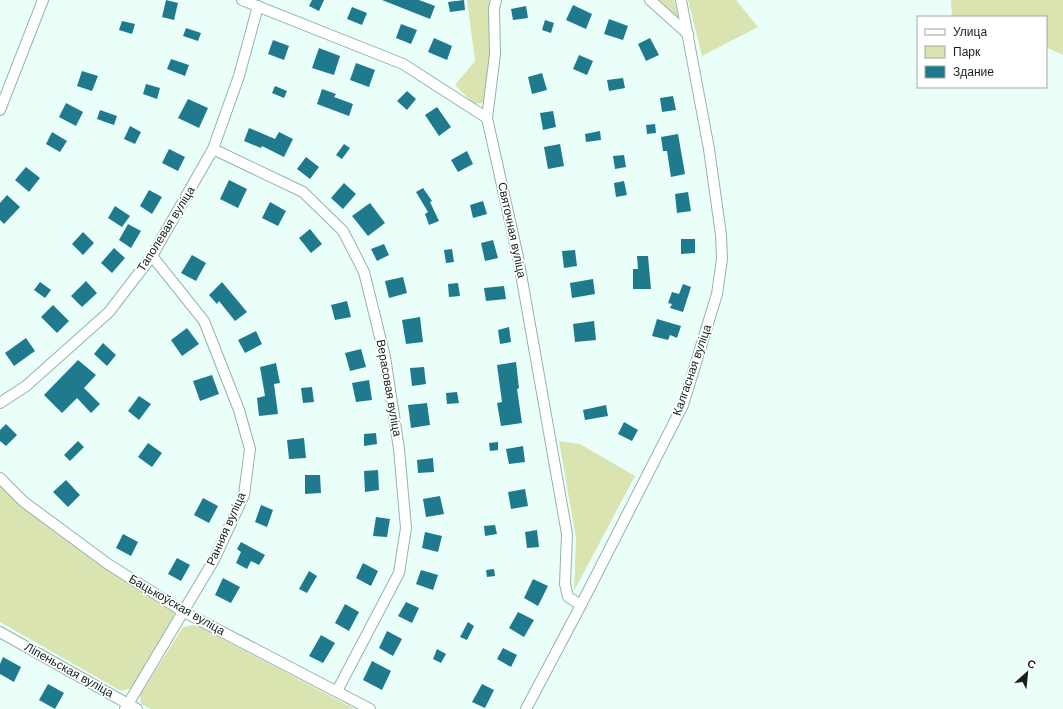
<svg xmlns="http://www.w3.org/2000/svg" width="1063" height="709" viewBox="0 0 1063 709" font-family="'DM Sans',sans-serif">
<rect width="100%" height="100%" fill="#eafffa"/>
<g fill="#dae4b1">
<polygon points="467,0 491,0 491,60 484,103 474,104 455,85 475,61"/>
<polygon points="659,0 674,0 679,19"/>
<polygon points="688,0 736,0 758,27 702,56"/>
<polygon points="951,0 1063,0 1063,55 1046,47 1046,17 952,17"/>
<polygon points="559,441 580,444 635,476 574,591 576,538"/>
<path d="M0,485c52,50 113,87 173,126l2,5 -43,72 -11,3 -121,-69z"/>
<polygon points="193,625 198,626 355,709 151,709 141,704 140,695 183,627"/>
</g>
<g fill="#207a8d">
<polygon points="166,0 178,3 174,20 162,17"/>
<polygon points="312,0 324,0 319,11 309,6"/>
<polygon points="382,0 419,0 435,6 430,19"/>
<polygon points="464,0 465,10 450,12 448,2"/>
<polygon points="573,5 592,14 586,29 566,20"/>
<polygon points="526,6 528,18 513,20 511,9"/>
<polygon points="352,7 367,13 362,25 347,19"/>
<polygon points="609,19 628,26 623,40 604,34"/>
<polygon points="545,20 554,23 551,33 542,30"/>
<polygon points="122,21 135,24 132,34 119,30"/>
<polygon points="401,24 417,30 411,44 396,38"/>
<polygon points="186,28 201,33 198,41 183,36"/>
<polygon points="434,38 452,46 447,60 428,52"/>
<polygon points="650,38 659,55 646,61 638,44"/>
<polygon points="273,40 289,46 284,60 268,54"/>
<polygon points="319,48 340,56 334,75 312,68"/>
<polygon points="579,55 593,61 587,75 573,69"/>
<polygon points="171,59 189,65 185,76 167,69"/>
<polygon points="356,63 375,70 369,87 350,80"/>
<polygon points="82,71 98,76 92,91 77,86"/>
<polygon points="542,73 547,90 532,94 528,77"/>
<polygon points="623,78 625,88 609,91 607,80"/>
<polygon points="146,84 160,88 157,99 143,94"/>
<polygon points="275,86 287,91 284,98 272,93"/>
<polygon points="322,89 336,94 334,97 353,104 349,116 317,104"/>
<polygon points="407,91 416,99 407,110 397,101"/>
<polygon points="673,96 676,110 662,112 660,98"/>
<polygon points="188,99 208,108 199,128 178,118"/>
<polygon points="66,103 83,112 76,126 59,117"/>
<polygon points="437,107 451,127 439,136 425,115"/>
<polygon points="100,110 117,116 114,125 97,119"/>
<polygon points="553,111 556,127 543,130 540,113"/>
<polygon points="655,124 656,133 647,134 646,125"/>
<polygon points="130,126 141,132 135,144 124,139"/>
<polygon points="249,128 275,139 279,132 293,139 284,157 262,146 261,148 244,141"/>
<polygon points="600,131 601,140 586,142 585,134"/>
<polygon points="52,132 67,141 60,152 46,144"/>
<polygon points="678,134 685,174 671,177 667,151 663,151 661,137"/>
<polygon points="344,144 350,148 342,159 336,155"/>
<polygon points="560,144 564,166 548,169 544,147"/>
<polygon points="169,149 185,157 178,171 162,163"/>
<polygon points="467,151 473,164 458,172 451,160"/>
<polygon points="624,155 626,167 615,169 613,156"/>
<polygon points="306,157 319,167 310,179 297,169"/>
<polygon points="26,167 40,178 29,192 15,180"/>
<polygon points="229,180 247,189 238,208 220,199"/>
<polygon points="624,181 627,195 616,197 614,183"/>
<polygon points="344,183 356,194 343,209 331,198"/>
<polygon points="423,188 432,201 430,202 439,221 429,225 425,214 428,212 416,192"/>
<polygon points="149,190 162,197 152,214 140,206"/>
<polygon points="688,192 691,211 677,213 675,194"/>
<polygon points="7,195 20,207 4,224 0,220 0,203"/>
<polygon points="483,201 487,214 473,218 470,205"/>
<polygon points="270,202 286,211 278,226 262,218"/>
<polygon points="370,203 385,223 368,236 352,216"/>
<polygon points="115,206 130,216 122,227 108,218"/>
<polygon points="128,224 141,231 131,248 119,240"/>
<polygon points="310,229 322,244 311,253 299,238"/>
<polygon points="83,232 94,243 83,255 72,244"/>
<polygon points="681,239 695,239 695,253 681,254"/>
<polygon points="493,240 498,258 485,261 481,243"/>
<polygon points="384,244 389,255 377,261 371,249"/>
<polygon points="114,248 125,258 112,273 101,263"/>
<polygon points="452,249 454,262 446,263 444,250"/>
<polygon points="575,250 577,266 564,268 562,251"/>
<polygon points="192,255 206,263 196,281 181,273"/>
<polygon points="637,256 648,256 651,289 633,289 633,269 638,269"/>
<polygon points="403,277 407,293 389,298 385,281"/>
<polygon points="593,279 595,294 572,298 570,283"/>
<polygon points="86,281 97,293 82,307 71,296"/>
<polygon points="40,282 51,290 45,298 34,290"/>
<polygon points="222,282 247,312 235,321 219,301 217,304 209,295"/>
<polygon points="458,283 460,296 449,297 448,284"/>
<polygon points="683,284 691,287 683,312 670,308 672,304 668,303 672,292 679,294"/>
<polygon points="504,286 506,299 486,301 484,288"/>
<polygon points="347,301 351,317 335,320 331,305"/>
<polygon points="53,305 69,321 57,333 41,317"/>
<polygon points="420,317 423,342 406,344 402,320"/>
<polygon points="657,319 681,326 677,338 670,335 668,340 652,336"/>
<polygon points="594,321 596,340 575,342 573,324"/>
<polygon points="509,327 511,342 500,344 498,330"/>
<polygon points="187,328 199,344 182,356 171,340"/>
<polygon points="256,331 262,344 245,353 238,340"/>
<polygon points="26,338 35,351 14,366 5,353"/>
<polygon points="103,343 116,355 107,366 94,354"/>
<polygon points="361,349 366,367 350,371 345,353"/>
<polygon points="78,360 96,375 84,388 100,404 91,413 77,398 62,413 44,395"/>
<polygon points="516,362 519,388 517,389 522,423 501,426 497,403 502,402 497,365"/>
<polygon points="276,363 280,383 274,384 278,414 259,416 257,398 265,396 260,367"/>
<polygon points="424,367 426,384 412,386 410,368"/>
<polygon points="212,375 219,394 200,401 193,381"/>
<polygon points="369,380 372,400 356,402 352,383"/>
<polygon points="312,387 314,402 303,403 301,388"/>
<polygon points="457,392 459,403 447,404 446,393"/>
<polygon points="139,396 151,404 139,420 128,411"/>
<polygon points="427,403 430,425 411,428 408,405"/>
<polygon points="606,405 608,416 585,420 583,410"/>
<polygon points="624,422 638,430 632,441 618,434"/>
<polygon points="6,424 17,435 6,446 0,441 0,430"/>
<polygon points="376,433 377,444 364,446 364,434"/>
<polygon points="304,438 306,458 289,459 287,440"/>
<polygon points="78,441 84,447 70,461 64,455"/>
<polygon points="498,442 498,450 490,451 489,443"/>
<polygon points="148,443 162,453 152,467 138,457"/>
<polygon points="523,446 525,462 509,464 506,449"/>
<polygon points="433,458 434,472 418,473 417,460"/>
<polygon points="378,470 379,490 365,492 364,471"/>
<polygon points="305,475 320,475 321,493 305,494"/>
<polygon points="66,480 80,495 68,507 53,492"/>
<polygon points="525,489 528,506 511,509 508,492"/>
<polygon points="440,496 444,514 426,517 423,499"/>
<polygon points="203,498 218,506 209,523 194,515"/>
<polygon points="261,505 273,510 267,527 255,522"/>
<polygon points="376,517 390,519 387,537 373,536"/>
<polygon points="495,525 497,534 485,536 484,526"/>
<polygon points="537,530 539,547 527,548 525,532"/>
<polygon points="425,532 442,536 438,552 422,548"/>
<polygon points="123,534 138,542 131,556 116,548"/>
<polygon points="241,542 265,555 259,565 251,561 247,569 236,563 241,552 237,549"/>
<polygon points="177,558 190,565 181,581 168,574"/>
<polygon points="363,563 378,571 371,586 356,578"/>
<polygon points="494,569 495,576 487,577 486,570"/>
<polygon points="421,570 438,575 433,590 416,584"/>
<polygon points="309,571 317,576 307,593 299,589"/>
<polygon points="223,578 240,587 231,603 215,595"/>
<polygon points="533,579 548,586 538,606 524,598"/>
<polygon points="406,602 419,608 412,623 398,616"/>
<polygon points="345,604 359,612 349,631 335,623"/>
<polygon points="518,612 534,620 524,637 509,628"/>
<polygon points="468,622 474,626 467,640 460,637"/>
<polygon points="387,631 402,639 393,656 379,648"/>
<polygon points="321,635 335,643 323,663 309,656"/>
<polygon points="503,648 517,655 511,667 497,659"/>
<polygon points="437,649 446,654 441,663 433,659"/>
<polygon points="3,657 21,667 14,682 0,674 0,664"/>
<polygon points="372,661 391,671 382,690 363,680"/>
<polygon points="48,684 64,693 55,709 39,700"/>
<polygon points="482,684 494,690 485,708 472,702"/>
</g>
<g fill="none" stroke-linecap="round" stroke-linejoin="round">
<g stroke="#92b4ad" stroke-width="12">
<g id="minor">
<polyline points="242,0 403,64 487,118 518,257 567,534 565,584 568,597 581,605"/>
<polyline points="650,0 688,34"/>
<polyline points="0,110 43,0"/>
<polyline points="487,118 495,54 494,9 496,0"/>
<polyline points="213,149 303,192 343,231 364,272 385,357 399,449 406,528 399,573 337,691"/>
<polyline points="0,403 26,386 109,312 152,256 213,149 239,76 258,6"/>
<polyline points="0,478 24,502 108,564 184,612 370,709"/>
<polyline points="0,632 137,709"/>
<polyline points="125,709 214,560 244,495 250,449 239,410 204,321 152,256"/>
<polyline points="526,709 581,605 683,405 717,294 722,259 721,235 709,149 681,0"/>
</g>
</g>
<use href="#minor" stroke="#fff" stroke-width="10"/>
</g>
<g text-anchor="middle" stroke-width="3.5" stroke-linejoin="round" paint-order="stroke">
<g font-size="12" fill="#15221f" stroke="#fff">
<text transform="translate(166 229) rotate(-58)" y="4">Таполевая вуліца</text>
<text transform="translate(512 230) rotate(78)" y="4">Святочная вуліца</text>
<text transform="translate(692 370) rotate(-71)" y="4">Калгасная вуліца</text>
<text transform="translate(389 388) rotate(80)" y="4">Верасовая вуліца</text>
<text transform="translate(226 529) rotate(-66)" y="4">Ранняя вуліца</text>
<text transform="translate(177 605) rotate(30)" y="4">Бацькоўская вуліца</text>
<text transform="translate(69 670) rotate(29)" y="4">Ліпеньская вуліца</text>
</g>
</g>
<rect x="917" y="16" width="130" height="72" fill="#ffffff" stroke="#a1a7a5"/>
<rect x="925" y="29" width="20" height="6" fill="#ffffff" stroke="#a1a7a5"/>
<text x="953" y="36" font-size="12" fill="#15221f">Улица</text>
<rect x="925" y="46" width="20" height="12" fill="#dae4b1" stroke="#a1a7a5"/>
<text x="953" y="56" font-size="12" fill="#15221f">Парк</text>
<rect x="925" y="66" width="20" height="12" fill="#207a8d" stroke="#a1a7a5"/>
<text x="953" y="76" font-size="12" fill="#15221f">Здание</text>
<g transform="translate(1027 673) rotate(27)" stroke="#ffffff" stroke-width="3" paint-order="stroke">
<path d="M0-3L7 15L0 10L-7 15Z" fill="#15221f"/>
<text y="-6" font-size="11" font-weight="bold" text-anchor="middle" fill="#15221f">С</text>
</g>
</svg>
